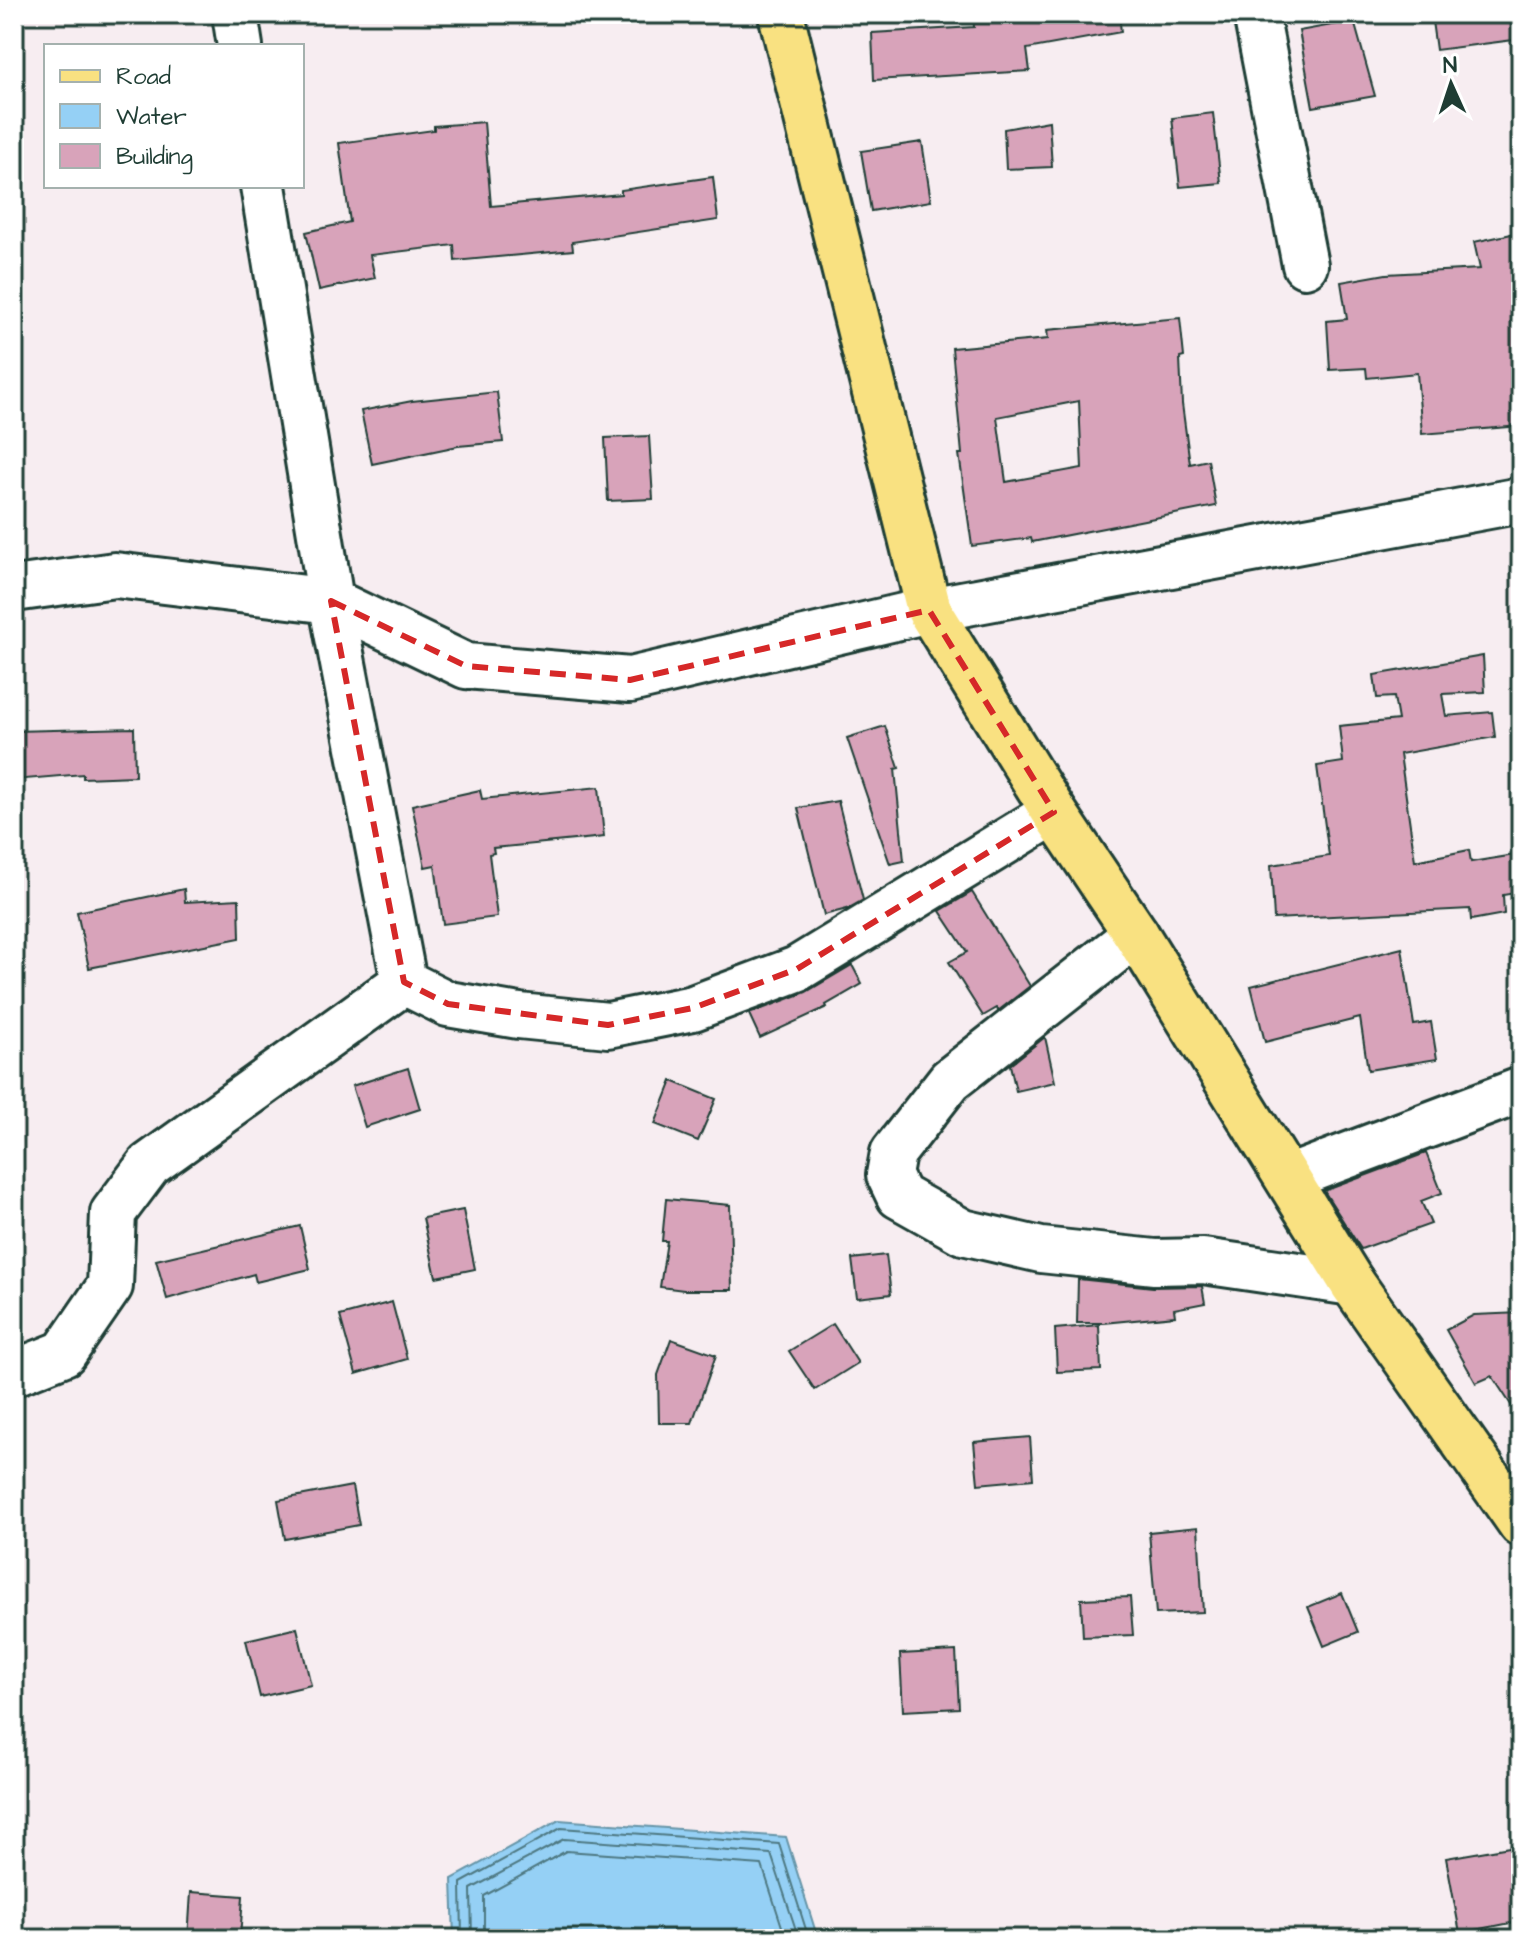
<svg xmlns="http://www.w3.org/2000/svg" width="1535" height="1953" viewBox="0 0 1535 1953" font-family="'Architects Daughter',sans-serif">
<rect width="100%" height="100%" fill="#f7edf1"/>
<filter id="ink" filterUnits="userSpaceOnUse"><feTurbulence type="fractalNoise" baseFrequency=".0125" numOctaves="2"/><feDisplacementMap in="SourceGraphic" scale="16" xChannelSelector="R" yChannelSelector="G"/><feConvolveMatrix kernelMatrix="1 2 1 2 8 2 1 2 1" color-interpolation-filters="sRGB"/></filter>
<g filter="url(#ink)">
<polygon fill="#95d0f5" stroke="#6695a8" stroke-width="2" points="559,1820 786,1837 818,1939 454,1939 452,1879"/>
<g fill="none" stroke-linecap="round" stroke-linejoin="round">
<g stroke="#4e7881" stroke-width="2">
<polyline points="462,1939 461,1883 561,1828 779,1844 809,1939"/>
<polyline points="472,1939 471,1889 564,1839 771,1854 799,1939"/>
<polyline points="484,1939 484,1896 566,1851 762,1865 786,1939"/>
</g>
</g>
<g fill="#d8a3ba" stroke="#1f3d34" stroke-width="2" fill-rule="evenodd">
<polygon points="973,14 1119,14 1121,32 1027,49 1030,71 874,80 872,33 974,27"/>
<polygon points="1431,14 1521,14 1521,39 1436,50"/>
<polygon points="1354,21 1375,96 1313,107 1299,31"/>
<polygon points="1213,113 1221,183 1180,187 1172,118"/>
<polygon points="1049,121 1052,167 1006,169 1004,129"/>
<polygon points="484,122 491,206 621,194 621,190 713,177 718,220 572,242 573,250 455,261 454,245 370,255 375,278 319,290 306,232 350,222 339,143 434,130 434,126"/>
<polygon points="922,142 931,201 871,211 861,151"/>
<polygon points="1521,232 1521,426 1422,434 1417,373 1367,378 1366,368 1330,370 1327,321 1347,319 1341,282 1386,274 1480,269 1474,242"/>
<path d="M1180,318l4,39 -4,1 2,46 8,60 18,-4 8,46 -184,36 -1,-4 -59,8 -13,-92h3l-10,-106 96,-9 -1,-9zM1079,401l3,67 -76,14 -9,-65z"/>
<polygon points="497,392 503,442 458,446 372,464 361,411 412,401"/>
<polygon points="649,436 653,499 608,501 605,438"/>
<polygon points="1483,656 1485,692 1442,694 1446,716 1492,712 1495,737 1400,754 1415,861 1469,850 1471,862 1521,854 1521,892 1503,895 1504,914 1471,920 1470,909 1274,919 1271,865 1329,856 1317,766 1343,762 1339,726 1398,720 1394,697 1377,698 1374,675"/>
<polygon points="885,726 899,768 895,769 904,861 890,864 847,738"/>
<polygon points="134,728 135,776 83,778 83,774 14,780 14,731"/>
<polygon points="599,787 604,837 493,848 494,853 489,854 497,917 443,924 435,865 425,867 412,805 480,790 482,799"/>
<polygon points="838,801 863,900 847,909 824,915 798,808"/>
<polygon points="184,889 185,902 239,899 240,938 89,968 77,912"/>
<polygon points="972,892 1030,986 998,1011 997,1008 983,1016 949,962 967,952 940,911"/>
<polygon points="1402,948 1414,1025 1431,1022 1437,1059 1368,1070 1360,1018 1265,1042 1251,986"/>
<polygon points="852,965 862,984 826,1005 827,1007 760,1038 749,1014 806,992"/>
<polygon points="1045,1037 1055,1082 1016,1091 1010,1065"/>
<polygon points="408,1068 420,1109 365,1127 352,1086"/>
<polygon points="672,1081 716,1099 698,1141 655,1124"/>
<polygon points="1426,1153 1442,1193 1421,1201 1431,1224 1361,1249 1324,1191"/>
<polygon points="666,1199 730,1205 732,1290 684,1290 660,1287 667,1241 662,1241"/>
<polygon points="463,1210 475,1269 436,1277 423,1218"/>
<polygon points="300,1226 310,1269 256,1282 254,1274 167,1299 156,1260"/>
<polygon points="886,1255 891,1294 857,1298 852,1259"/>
<polygon points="1078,1279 1153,1287 1202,1286 1205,1303 1174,1309 1175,1316 1103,1323 1077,1323"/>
<polygon points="392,1302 407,1359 356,1374 340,1316"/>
<polygon points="1521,1313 1521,1420 1492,1376 1476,1383 1446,1330 1474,1315"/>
<polygon points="833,1324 858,1363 815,1390 789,1351"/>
<polygon points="1099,1325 1101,1370 1057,1372 1055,1329"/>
<polygon points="671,1339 716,1355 692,1423 659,1423 658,1375"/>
<polygon points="1030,1437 1033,1479 978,1484 974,1442"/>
<polygon points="352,1486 359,1525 285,1539 278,1500"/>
<polygon points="1198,1527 1203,1612 1156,1614 1149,1532"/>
<polygon points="1342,1593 1358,1632 1324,1646 1308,1607"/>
<polygon points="1130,1597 1133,1635 1083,1637 1081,1599"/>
<polygon points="297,1628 311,1685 260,1697 246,1640"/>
<polygon points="956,1651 959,1708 903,1711 900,1654"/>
<polygon points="1521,1845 1521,1921 1460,1933 1446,1858"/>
<polygon points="191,1892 243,1896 240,1939 188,1939"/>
</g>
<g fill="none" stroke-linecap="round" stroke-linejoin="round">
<g stroke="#1f3d34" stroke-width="50">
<g id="minor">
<polyline points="235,14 240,46"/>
<polyline points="1256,14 1305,265"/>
<polyline points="263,186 331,601 404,982 448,1004 519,1016 608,1025 693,1008 797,969 1054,812"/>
<polyline points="14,589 115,575 331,601 466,666 630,680 929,610 1521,500"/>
<polyline points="1136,934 950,1080 893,1153 889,1175 899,1196 963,1232 1041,1250 1155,1262 1203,1261 1352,1283"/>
<polyline points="1288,1178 1521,1090"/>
<polyline points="14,1373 64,1353 110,1286 113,1213 149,1165 404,982"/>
</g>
</g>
<g stroke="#1f3d34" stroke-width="50">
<polyline id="major" points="781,14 929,610 1054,812 1136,934 1352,1283 1521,1524"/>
</g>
<use href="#minor" stroke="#fff" stroke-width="44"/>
<use href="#major" stroke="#f9e181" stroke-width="44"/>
</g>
</g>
<path fill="none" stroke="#d62828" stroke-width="6" stroke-dasharray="16 10" stroke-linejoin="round" d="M331,601l135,65 164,14 299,-70 125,202 -257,157 -104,39 -85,17 -160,-21 -44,-22z"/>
<rect width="1535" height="1953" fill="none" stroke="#fff" stroke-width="48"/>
<rect x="24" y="24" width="1487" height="1905" fill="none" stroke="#1f3d34" stroke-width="3" filter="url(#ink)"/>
<rect x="44" y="44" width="260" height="144" fill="#ffffff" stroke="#a5b1ae" stroke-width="2"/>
<rect x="60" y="70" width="40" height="12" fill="#f9e181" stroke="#a5b1ae" stroke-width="2"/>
<text x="116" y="84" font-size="24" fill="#1f3d34">Road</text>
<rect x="60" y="104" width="40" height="24" fill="#95d0f5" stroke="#a5b1ae" stroke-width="2"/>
<text x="116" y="124" font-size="24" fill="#1f3d34">Water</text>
<rect x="60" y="144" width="40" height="24" fill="#d8a3ba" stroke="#a5b1ae" stroke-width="2"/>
<text x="116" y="164" font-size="24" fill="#1f3d34">Building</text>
<g transform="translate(1451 84) rotate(357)" stroke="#ffffff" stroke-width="6" paint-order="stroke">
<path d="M0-6L14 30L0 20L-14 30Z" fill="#1f3d34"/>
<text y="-12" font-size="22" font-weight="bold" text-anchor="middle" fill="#1f3d34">N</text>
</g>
</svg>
